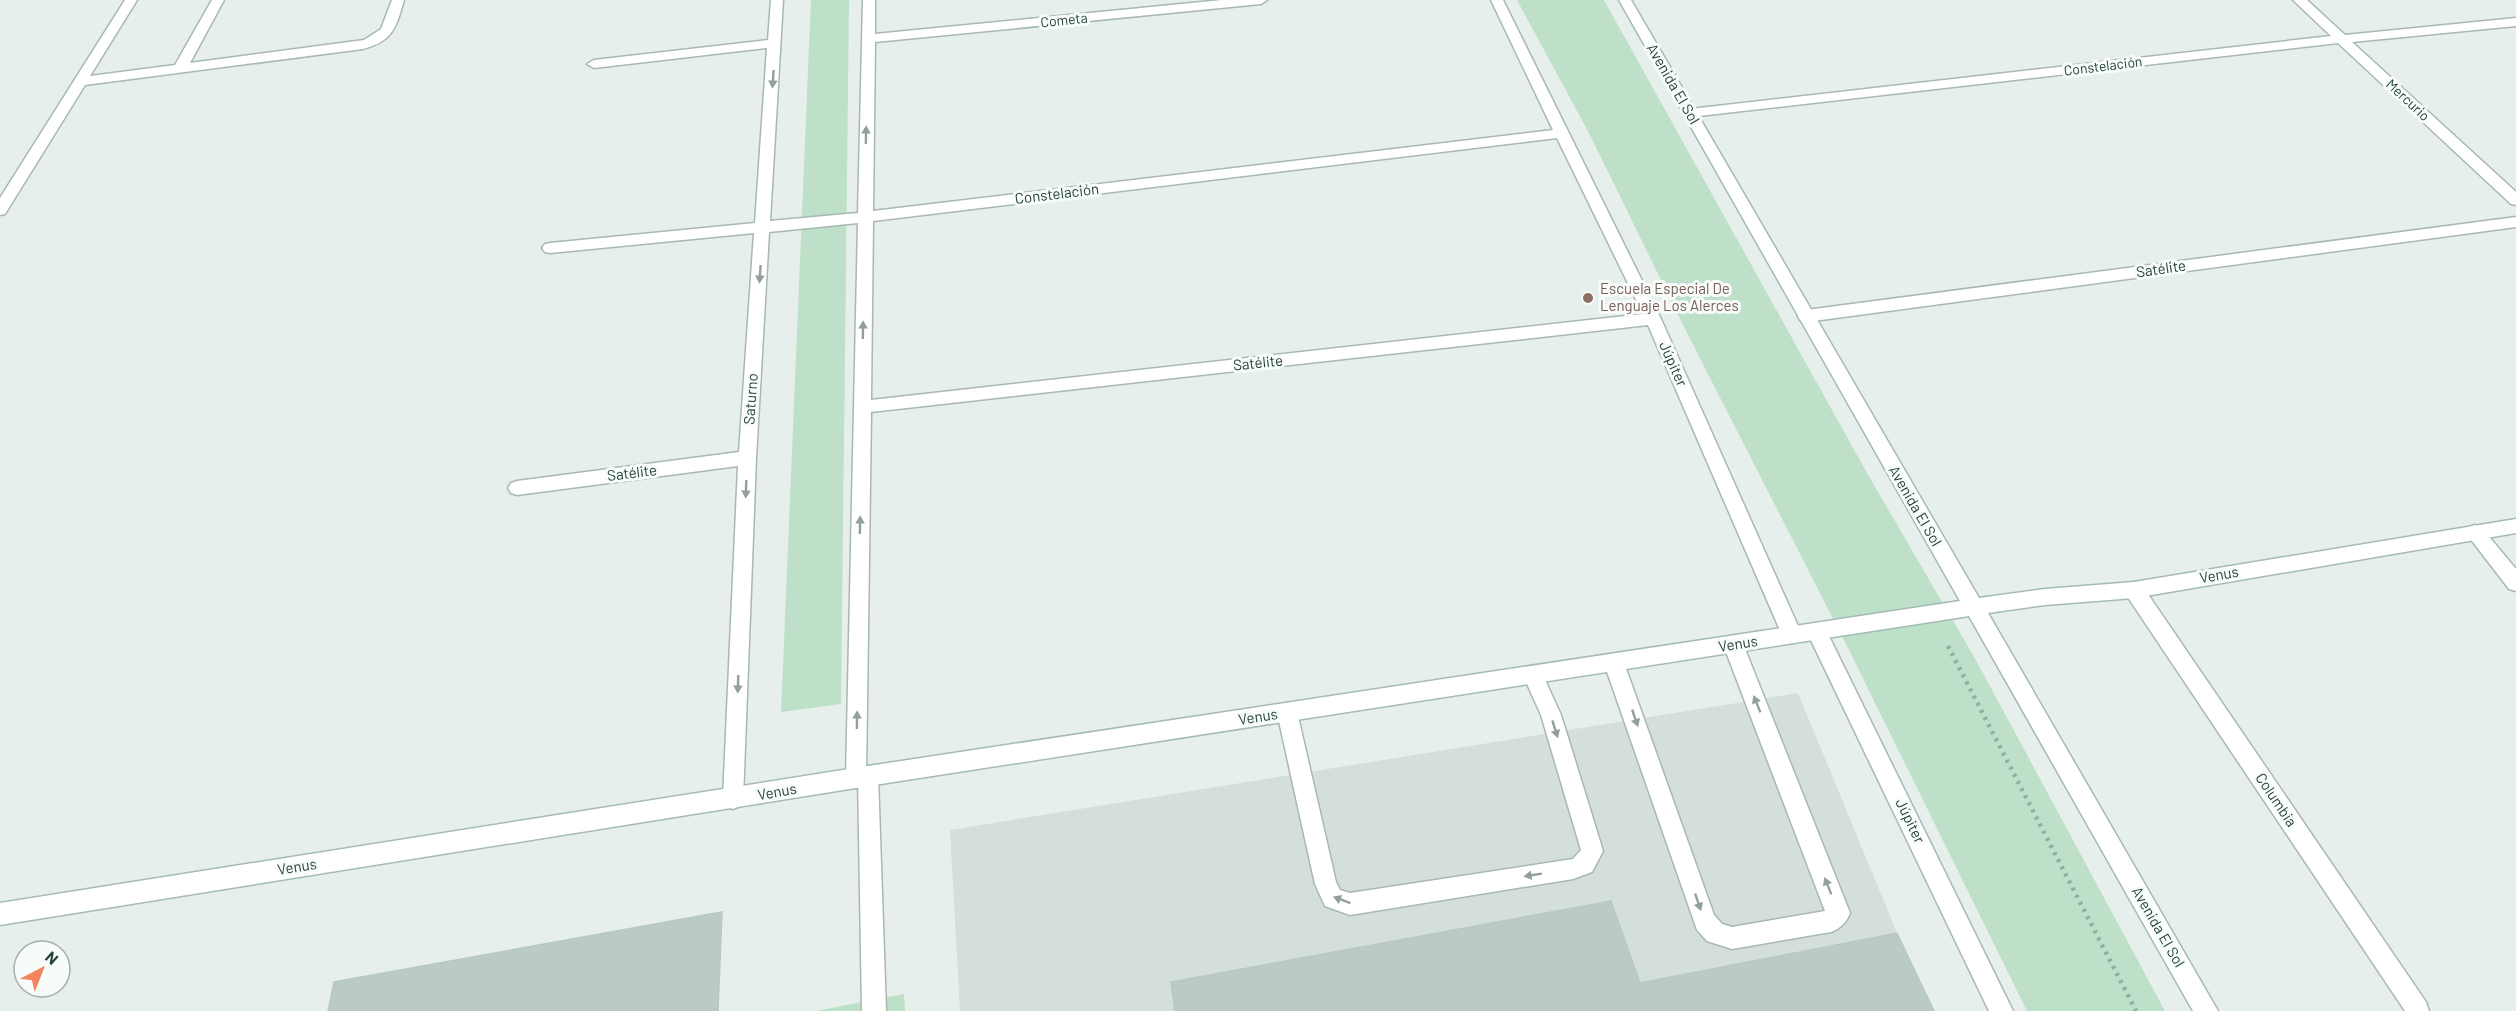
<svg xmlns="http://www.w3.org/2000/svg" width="2516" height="1011" viewBox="0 0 2516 1011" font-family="Barlow,sans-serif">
<rect width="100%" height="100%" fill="#e6efeb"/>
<polygon fill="#d4dfda" points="1798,693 1897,933 1934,1011 960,1011 950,830"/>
<g fill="#bfe0c8">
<polygon points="811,0 849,0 841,704 781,712"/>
<polygon points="1517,0 1604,0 1867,473 1977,662 2165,1011 2027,1011 1846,644 1686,331 1590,135"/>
<polygon points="904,994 905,1011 816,1011"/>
</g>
<g fill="#bbcac4" stroke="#b8c9c2" stroke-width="1.5">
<polygon points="1611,901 1640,983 1897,933 1934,1011 1175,1011 1171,982"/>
<polygon points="722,912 718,1011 328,1011 334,982"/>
</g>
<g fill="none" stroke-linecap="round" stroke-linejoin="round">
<g stroke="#a8b8b2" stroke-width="3">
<g id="lane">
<path d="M125,0h12l-47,76 85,-11 37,-65h12l-34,63 174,-23 17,-11 11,-29h12c-8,28 -11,41 -41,49l-278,36 -80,129 -5,1v-17z"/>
<path d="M1733,636l7,2 3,6 107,269c-4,10 -9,15 -19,19l-99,17 -25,-8 -10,-11 -93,-267 3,-6 7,-2 7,2 3,6 90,252 8,9 10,3 93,-16 -102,-267 3,-6z"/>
<polygon points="1533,666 1540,669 1561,715 1603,851 1592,872 1573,879 1350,915 1325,906 1315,884 1277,712 1280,706 1287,703 1294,706 1297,712 1336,882 1340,890 1350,893 1573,859 1581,850 1541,715 1523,675 1526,669"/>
<polygon points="868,766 875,769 878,776 886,1011 862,1011 858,776 861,769"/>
</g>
</g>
<g stroke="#a8b8b2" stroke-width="3">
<g id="street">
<path d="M771,0h12l-13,221 88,-8 5,-213h12v34l347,-34h45l-6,4 -386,38 -2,169 680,-81 -62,-130h12l158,319 141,316 -3,6 -7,2 -7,-2 -3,-6 -134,-310 -777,87 -5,366 -3,7 -7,3 -7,-3 -3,-7 12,-555 -89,9 -13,226 -13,341 -3,7 -7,3 -7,-3 -3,-7 15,-333 -221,29 -6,-2 -3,-5 3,-5 6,-2 222,-29 15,-219 -204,20 -5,-1 -3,-4 3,-4 5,-1 205,-20 12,-175 -173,20 -7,-4 7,-4 174,-20zM1557,138l86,176 -772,86 2,-179z"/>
<polygon points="2293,0 2307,0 2345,35 2516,18 2516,26 2352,42 2516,192 2516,205 2511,204 2338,43 1690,117 1683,113 1690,109 2331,36"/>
<polygon points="2516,217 2516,227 1806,322 1800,320 1798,316 1800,312 1806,310"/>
<polygon points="2475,525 2481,527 2516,569 2516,591 2509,589 2469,537 2466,532 2469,527"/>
<polygon points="2134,582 2141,584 2426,1002 2429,1011 2405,1011 2127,596 2125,590 2127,584"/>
<polygon points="1817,624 1824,626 2013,1011 1989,1011 1807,632 1810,626"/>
</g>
</g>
<g stroke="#a4bbb3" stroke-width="3">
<polygon id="secondary" points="1619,0 1631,0 1979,598 2045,589 2134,582 2516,519 2516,533 2134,598 2045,605 1988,613 2218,1011 2193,1011 1969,616 868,786 0,925 0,903 868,766 1960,601"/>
</g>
<polyline stroke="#86b3a5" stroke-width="4.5" stroke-dasharray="3 5" stroke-linecap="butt" points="1948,646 2136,1011"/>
<use href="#lane" fill="#fff" fill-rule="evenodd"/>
<use href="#street" fill="#fff" fill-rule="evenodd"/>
<use href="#secondary" fill="#fff" fill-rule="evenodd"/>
</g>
<defs><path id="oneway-solid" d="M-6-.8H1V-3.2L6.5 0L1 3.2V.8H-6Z" transform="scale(1.5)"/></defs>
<g fill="#92a09c">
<use href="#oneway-solid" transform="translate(773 79) rotate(94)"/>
<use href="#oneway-solid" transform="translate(866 135) rotate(-89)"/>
<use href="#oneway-solid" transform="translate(760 274) rotate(94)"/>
<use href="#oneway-solid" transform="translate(863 330) rotate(-89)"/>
<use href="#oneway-solid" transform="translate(746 489) rotate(92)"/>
<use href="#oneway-solid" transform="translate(860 525) rotate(-89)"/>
<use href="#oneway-solid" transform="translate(738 684) rotate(92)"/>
<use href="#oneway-solid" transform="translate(1757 704) rotate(-112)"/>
<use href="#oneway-solid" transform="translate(1635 718) rotate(71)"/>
<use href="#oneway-solid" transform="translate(857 720) rotate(-89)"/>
<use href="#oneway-solid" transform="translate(1555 729) rotate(73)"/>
<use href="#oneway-solid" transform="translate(1533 875) rotate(171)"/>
<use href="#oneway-solid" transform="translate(1828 886) rotate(-112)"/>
<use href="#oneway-solid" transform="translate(1342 900) rotate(-159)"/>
<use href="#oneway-solid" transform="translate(1698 902) rotate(71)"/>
</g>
<circle fill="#8d6e63" stroke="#f7fbf9" stroke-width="2" cx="1588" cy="298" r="6"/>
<g text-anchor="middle" stroke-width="6" stroke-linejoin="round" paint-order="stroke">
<g font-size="14" fill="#24423a" stroke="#f7fbf9">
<text transform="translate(1064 20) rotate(-6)" y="5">Cometa</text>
<text transform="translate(2103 66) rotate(-7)" y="5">Constelación</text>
<text transform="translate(2408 100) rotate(43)" y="5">Mercurio</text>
</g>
<g font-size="15" fill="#24423a" stroke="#f7fbf9">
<text transform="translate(1673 84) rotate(60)" y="5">Avenida El Sol</text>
<text transform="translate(1057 194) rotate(-7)" y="5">Constelación</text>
<text transform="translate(2161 269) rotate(-8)" y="5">Satélite</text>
<text transform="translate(1258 363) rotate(-6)" y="5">Satélite</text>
<text transform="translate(1673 364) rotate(66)" y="5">Júpiter</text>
<text transform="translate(751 399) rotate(-86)" y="5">Saturno</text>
<text transform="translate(632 473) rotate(-7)" y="5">Satélite</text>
<text transform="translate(1915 506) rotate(60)" y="5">Avenida El Sol</text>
<text transform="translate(2219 575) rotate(-10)" y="5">Venus</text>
<text transform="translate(1738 644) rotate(-9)" y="5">Venus</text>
<text transform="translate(1258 717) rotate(-9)" y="5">Venus</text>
<text transform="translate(777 792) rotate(-10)" y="5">Venus</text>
<text transform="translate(2276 800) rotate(56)" y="5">Columbia</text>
<text transform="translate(1910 821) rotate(64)" y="5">Júpiter</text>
<text transform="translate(297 867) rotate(-9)" y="5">Venus</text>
<text transform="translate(2158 927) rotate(60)" y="5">Avenida El Sol</text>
</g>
<g font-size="15" fill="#785e54" stroke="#f7fbf9" text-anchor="start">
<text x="1600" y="294">Escuela Especial De<tspan x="1600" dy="17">Lenguaje Los Alerces</tspan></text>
</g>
</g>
<g transform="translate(42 969) rotate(42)"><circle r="28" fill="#f7fbf9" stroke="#a3b1ad" stroke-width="1.5"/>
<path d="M0-4.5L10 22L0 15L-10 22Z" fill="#f4845f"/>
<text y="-9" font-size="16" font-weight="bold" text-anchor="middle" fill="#24423a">N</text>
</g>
</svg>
